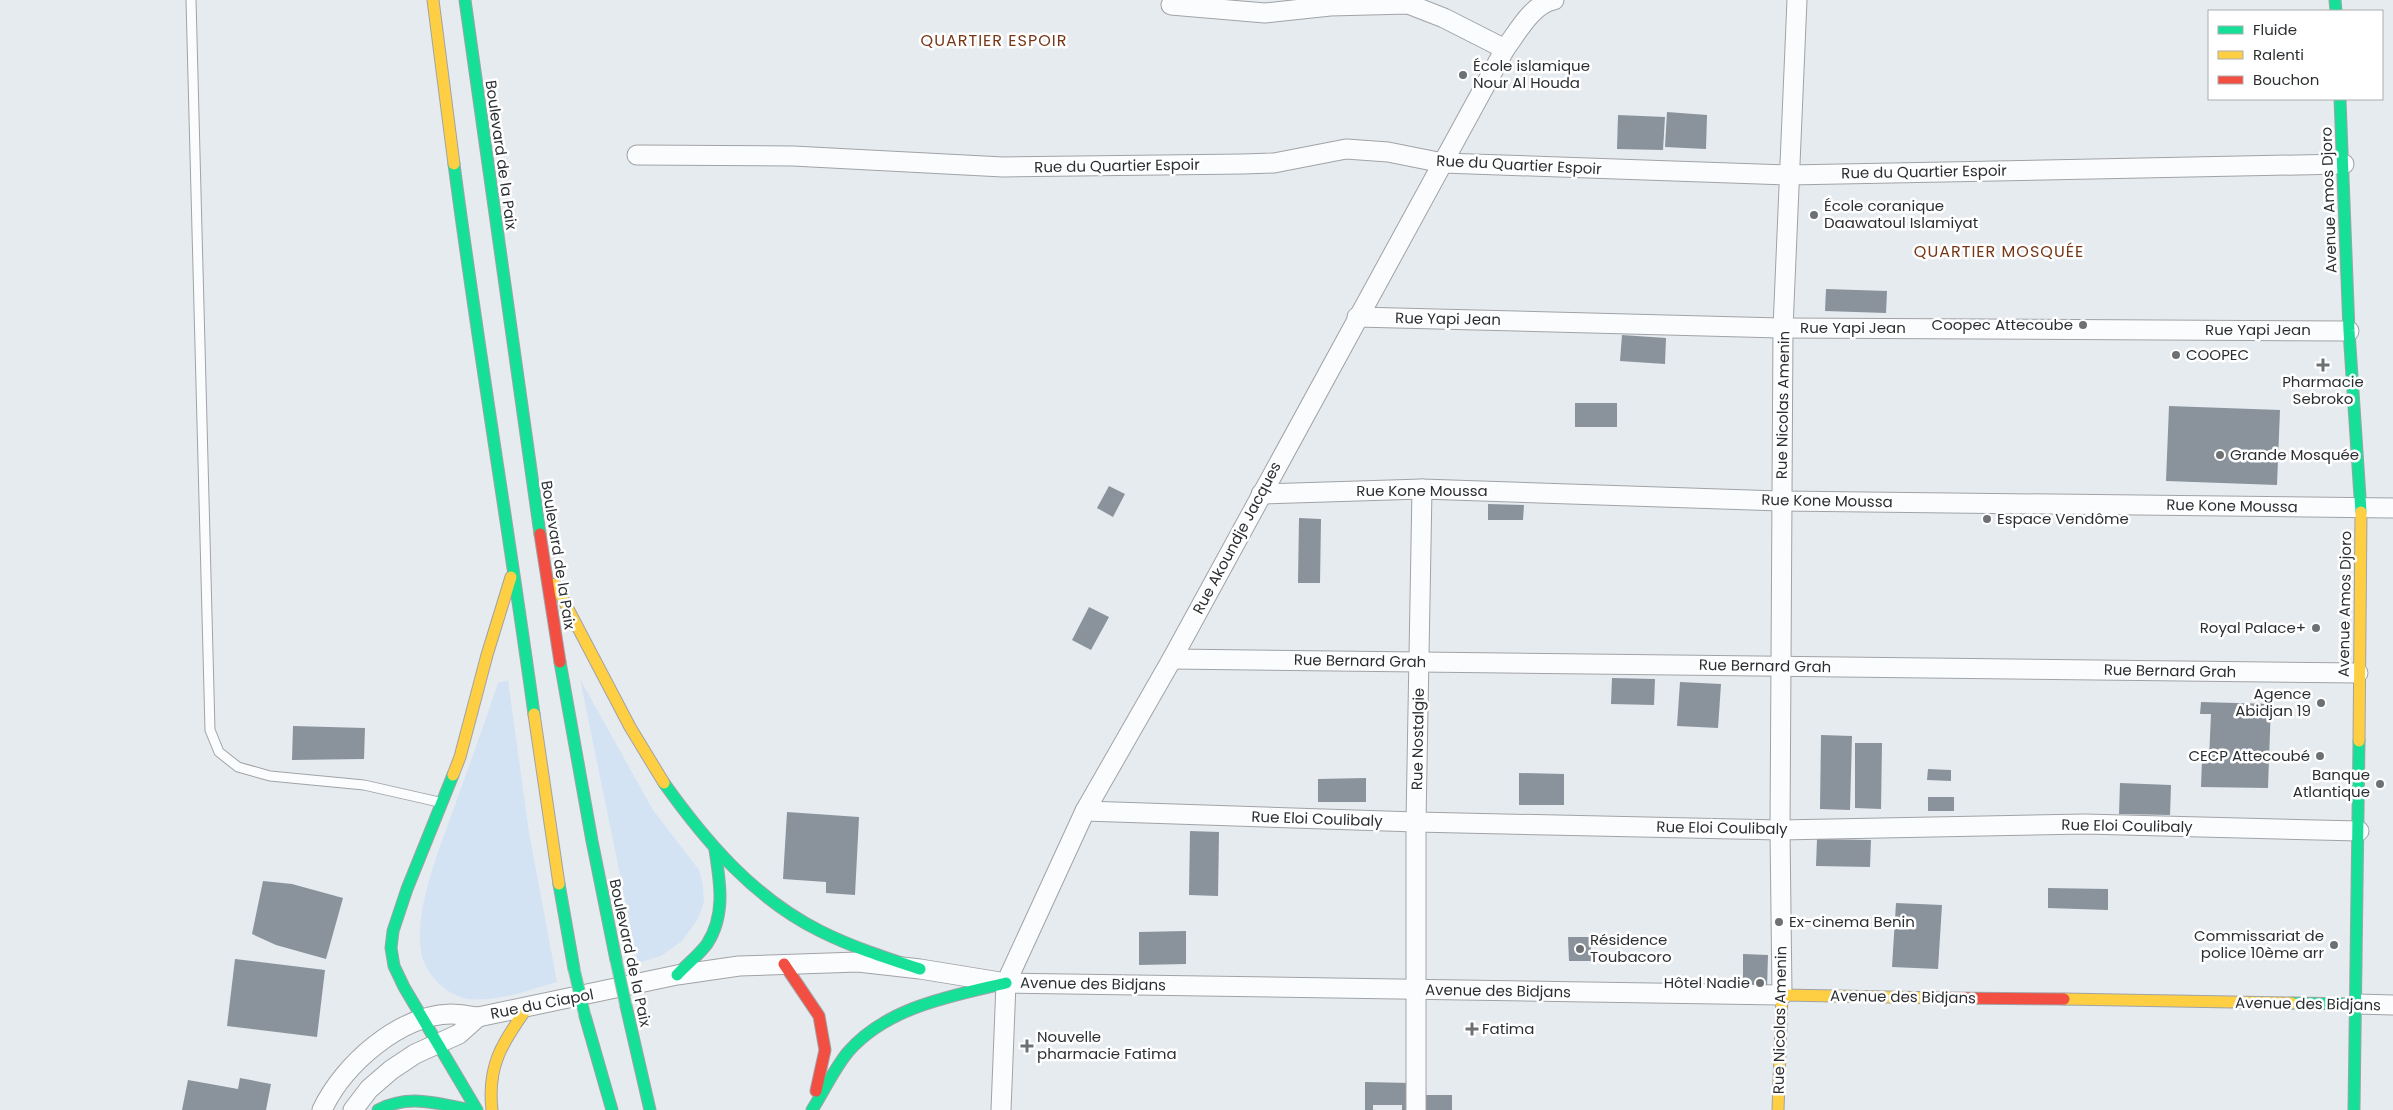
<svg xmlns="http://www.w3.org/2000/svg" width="2393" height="1110" viewBox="0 0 2393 1110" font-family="Poppins,sans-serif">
<rect width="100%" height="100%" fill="#e6ebf0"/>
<g fill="#d4e3f4">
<polygon points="580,679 653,810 699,870 703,885 704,902 698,919 682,941 661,956 638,963"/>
<path d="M508,680l21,152 28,150c-28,8 -58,20 -88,17 -23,-3 -45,-26 -48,-48 -7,-43 20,-106 34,-146 15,-41 29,-81 43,-122z"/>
</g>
<g fill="#8a939c">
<polygon points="1667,112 1707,115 1706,149 1665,147"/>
<polygon points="1618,115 1665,117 1663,150 1617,149"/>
<polygon points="1826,289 1887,291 1886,313 1825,311"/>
<polygon points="1622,335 1666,338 1665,364 1620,361"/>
<rect x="1575" y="403" width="42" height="24"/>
<polygon points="2169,406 2280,410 2277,485 2166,481"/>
<polygon points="1109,486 1125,494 1113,517 1097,508"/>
<polygon points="1488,504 1524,505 1523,520 1488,520"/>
<polygon points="1299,518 1321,519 1320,583 1298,583"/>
<polygon points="1089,607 1109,617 1091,650 1072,640"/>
<polygon points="1612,678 1655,679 1654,705 1611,704"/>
<polygon points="1680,682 1721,684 1718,728 1677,726"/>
<polygon points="2201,702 2271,704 2268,788 2201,787 2202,759 2209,759 2211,714 2200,714"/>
<polygon points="293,726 365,728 364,759 292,760"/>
<polygon points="1821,735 1852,736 1850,810 1820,809"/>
<polygon points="1855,743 1882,743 1881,809 1855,808"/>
<polygon points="1928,769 1951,770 1951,781 1927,780"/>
<polygon points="1519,773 1564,774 1564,805 1519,805"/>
<polygon points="1366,778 1366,802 1318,802 1318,779"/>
<polygon points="2120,783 2171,785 2170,815 2119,814"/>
<rect x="1928" y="797" width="26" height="14"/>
<polygon points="787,812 859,817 855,895 826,893 826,882 783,879"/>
<polygon points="1190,831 1219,832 1218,896 1189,895"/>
<polygon points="1817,839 1871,840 1870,867 1816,866"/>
<polygon points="263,881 292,884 343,898 326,959 276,945 252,934"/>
<polygon points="2048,888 2108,889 2108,910 2048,908"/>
<polygon points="1896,903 1942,905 1938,969 1892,967"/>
<polygon points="1186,931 1186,964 1139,965 1139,932"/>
<polygon points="1568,937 1591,937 1591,961 1569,961"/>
<polygon points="1743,954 1768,955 1767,989 1743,989"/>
<polygon points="235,959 325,970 317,1037 227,1026"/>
<polygon points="240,1078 271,1084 266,1110 182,1110 188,1080 238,1089"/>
<polygon points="1365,1082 1411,1083 1410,1110 1402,1110 1402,1105 1373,1105 1373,1110 1365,1110"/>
<rect x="1422" y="1095" width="30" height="15"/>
</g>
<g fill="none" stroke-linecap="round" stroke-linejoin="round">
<g stroke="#a0a3a6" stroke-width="11">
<polyline id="lane" points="191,0 210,730 219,752 238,767 270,776 364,785 439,802"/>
</g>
<g stroke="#a0a3a6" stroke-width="21">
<g id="street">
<polyline points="1171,5 1265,13 1330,6 1408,4 1444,18 1505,49"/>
<polyline points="637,155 793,156 1003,167 1243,164 1274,163 1346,149 1388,152 1443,163 1789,175 2344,164"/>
<polyline points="1357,317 1783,328 2349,331"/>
<polyline points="1261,494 1422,489 1782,501 2393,508"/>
<polyline points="1172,659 2358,673"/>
<polyline points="1085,811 1416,822 1780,830 2085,824 2359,831"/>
<polyline points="2357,1004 2393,1005"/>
<path d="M322,1110c21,-45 77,-95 129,-96 9,0 18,2 27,3l199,-42 62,-9 119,-4 62,7 86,14 776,12 -2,-165 3,-502 14,-328"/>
<polyline points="353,1110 369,1089 391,1070 415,1054 459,1034 478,1017"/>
<path d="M1001,1110l5,-127 79,-172 87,-152 333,-610c12,-16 27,-45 49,-49"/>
<polyline points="1416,1110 1416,822 1422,489"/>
</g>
</g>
<g stroke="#a0a3a6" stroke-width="13">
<g id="fast">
<polyline points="465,0 540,534"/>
<polyline points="2335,0 2336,11"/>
<polyline points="2340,99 2349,331 2361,512"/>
<path d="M454,164c24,184 55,367 80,550"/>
<polyline points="560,662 592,841 616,960"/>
<polyline points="453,775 407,889 393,931 391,948 394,966 404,987 477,1110"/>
<path d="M664,783c42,59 90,115 156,148 32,16 66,27 100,38"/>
<polyline points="559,884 574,969"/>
<path d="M677,975c9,-10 22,-20 30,-31 19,-29 13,-62 8,-94"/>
<polyline points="2292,1003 2357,1004"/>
<polyline points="626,1006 650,1110"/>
<polyline points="585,1016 612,1110"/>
<path d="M378,1110c30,-16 60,-7 92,0"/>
<path d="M812,1110c12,-19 22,-41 36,-58 39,-45 103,-56 158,-69"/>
<polyline points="2354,1110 2359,741"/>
</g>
</g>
<g stroke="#a0a3a6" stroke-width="13">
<g id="slow">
<polyline points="433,0 454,164"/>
<polyline points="555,584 630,727 664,783"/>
<polyline points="534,714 559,884"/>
<polyline points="2359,741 2361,512"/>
<polyline points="453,775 460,757 487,655 511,577"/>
<polyline points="2064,999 2292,1003"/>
<path d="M492,1110c-5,-44 10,-67 35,-102"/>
<polyline points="1778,1110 1782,995 1943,998"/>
</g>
</g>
<g stroke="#a0a3a6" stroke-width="13">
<g id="jam">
<polyline points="540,534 560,662"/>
<polyline points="784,964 819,1016 825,1050 816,1091"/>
<polyline points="1943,998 2064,999"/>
</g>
</g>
<use href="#lane" stroke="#fbfcfd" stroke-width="9"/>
<use href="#street" stroke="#fbfcfd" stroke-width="19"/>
<use href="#fast" stroke="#16e098" stroke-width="11"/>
<use href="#slow" stroke="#ffcf43" stroke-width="11"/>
<use href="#jam" stroke="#f24e42" stroke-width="11"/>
<g stroke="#bdb8b7" stroke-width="13" stroke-linecap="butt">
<g id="fast-bridge">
<polyline points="616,960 626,1006"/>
<polyline points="574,969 585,1016"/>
</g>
</g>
<use href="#fast-bridge" stroke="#16e098" stroke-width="11"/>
</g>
<g fill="#6d7174" stroke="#fff" stroke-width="2">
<circle cx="1463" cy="75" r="5"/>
<circle cx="1814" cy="215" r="5"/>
<circle cx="2083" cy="325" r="5"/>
<circle cx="2176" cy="355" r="5"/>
<path d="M2320.5 357.5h5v5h5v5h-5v5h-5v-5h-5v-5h5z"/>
<circle cx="2220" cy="455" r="5"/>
<circle cx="1987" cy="519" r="5"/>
<circle cx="2316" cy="628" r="5"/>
<circle cx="2321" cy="703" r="5"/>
<circle cx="2320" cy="756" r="5"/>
<circle cx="2380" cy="784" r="5"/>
<circle cx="1779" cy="922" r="5"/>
<circle cx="2334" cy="945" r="5"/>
<circle cx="1580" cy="949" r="5"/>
<circle cx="1760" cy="983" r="5"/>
<path d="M1469.5 1021.5h5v5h5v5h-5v5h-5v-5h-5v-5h5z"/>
<path d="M1024.5 1038.5h5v5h5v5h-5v5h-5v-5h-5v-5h5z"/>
</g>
<g text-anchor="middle" stroke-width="5" stroke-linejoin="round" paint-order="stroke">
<g font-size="15" fill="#2c2f32" stroke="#fff" text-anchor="start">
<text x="1473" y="71">École islamique<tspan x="1473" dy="17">Nour Al Houda</tspan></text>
<text x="1824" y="211">École coranique<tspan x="1824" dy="17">Daawatoul Islamiyat</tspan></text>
<text x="2073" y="330" text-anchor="end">Coopec Attecoube</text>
<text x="2186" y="360">COOPEC</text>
<text x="2323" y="387" text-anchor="middle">Pharmacie<tspan x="2323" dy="17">Sebroko</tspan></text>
<text x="2230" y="460">Grande Mosquée</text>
<text x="1997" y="524">Espace Vendôme</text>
<text x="2306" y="633" text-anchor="end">Royal Palace+</text>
<text x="2311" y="699" text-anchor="end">Agence<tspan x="2311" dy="17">Abidjan 19</tspan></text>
<text x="2310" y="761" text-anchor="end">CECP Attecoubé</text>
<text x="2370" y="780" text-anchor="end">Banque<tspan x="2370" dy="17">Atlantique</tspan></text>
<text x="1789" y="927">Ex-cinema Benin</text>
<text x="2324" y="941" text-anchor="end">Commissariat de<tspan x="2324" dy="17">police 10ème arr</tspan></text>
<text x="1590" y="945">Résidence<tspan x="1590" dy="17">Toubacoro</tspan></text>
<text x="1750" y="988" text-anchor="end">Hôtel Nadie</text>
<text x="1482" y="1034">Fatima</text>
<text x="1037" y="1042">Nouvelle<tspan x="1037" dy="17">pharmacie Fatima</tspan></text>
</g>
<g font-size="15" fill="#2c2f32" stroke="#fff">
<text transform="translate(501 155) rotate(82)" y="5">Boulevard de la Paix</text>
<text transform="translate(1519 165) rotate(3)" y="5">Rue du Quartier Espoir</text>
<text transform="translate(1117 166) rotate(-1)" y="5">Rue du Quartier Espoir</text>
<text transform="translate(1924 172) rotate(-1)" y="5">Rue du Quartier Espoir</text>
<text transform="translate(2329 200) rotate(-92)" y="5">Avenue Amos Djoro</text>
<text transform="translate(1448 319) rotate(1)" y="5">Rue Yapi Jean</text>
<text x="1853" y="333">Rue Yapi Jean</text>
<text x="2258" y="335">Rue Yapi Jean</text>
<text transform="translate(1783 405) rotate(-89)" y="5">Rue Nicolas Amenin</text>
<text x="1422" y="496">Rue Kone Moussa</text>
<text transform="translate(1827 501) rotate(1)" y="5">Rue Kone Moussa</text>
<text transform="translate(2232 506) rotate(1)" y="5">Rue Kone Moussa</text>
<text transform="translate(1237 538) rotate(-62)" y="5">Rue Akoundje Jacques</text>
<text transform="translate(558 555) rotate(81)" y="5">Boulevard de la Paix</text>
<text transform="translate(2345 604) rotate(-89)" y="5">Avenue Amos Djoro</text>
<text transform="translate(1360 661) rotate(1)" y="5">Rue Bernard Grah</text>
<text transform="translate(1765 666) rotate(1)" y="5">Rue Bernard Grah</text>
<text transform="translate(2170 671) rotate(1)" y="5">Rue Bernard Grah</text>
<text transform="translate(1418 739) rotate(-89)" y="5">Rue Nostalgie</text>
<text transform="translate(1317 819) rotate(2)" y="5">Rue Eloi Coulibaly</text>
<text transform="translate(2127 826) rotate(1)" y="5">Rue Eloi Coulibaly</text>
<text transform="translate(1722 828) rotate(1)" y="5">Rue Eloi Coulibaly</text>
<text transform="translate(630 953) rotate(78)" y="5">Boulevard de la Paix</text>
<text transform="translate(1093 984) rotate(1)" y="5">Avenue des Bidjans</text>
<text transform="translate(1498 991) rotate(1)" y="5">Avenue des Bidjans</text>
<text transform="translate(1903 997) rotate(1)" y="5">Avenue des Bidjans</text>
<text transform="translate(542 1004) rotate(-11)" y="5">Rue du Ciapol</text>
<text transform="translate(2308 1004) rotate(1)" y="5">Avenue des Bidjans</text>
<text transform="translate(1780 1020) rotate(-89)" y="5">Rue Nicolas Amenin</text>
</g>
<g font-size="16" letter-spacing="1" fill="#773717" stroke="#fff">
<text x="994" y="46">QUARTIER ESPOIR</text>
<text x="1999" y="257">QUARTIER MOSQUÉE</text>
</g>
</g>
<rect x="2208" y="10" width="175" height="90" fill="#ffffff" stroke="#abacad"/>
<rect x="2218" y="26" width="25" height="8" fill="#16e098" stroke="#abacad"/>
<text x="2253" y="35" font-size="15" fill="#2c2f32">Fluide</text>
<rect x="2218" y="51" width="25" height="8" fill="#ffcf43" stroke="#abacad"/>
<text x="2253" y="60" font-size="15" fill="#2c2f32">Ralenti</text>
<rect x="2218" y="76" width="25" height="8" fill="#f24e42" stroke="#abacad"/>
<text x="2253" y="85" font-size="15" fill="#2c2f32">Bouchon</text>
</svg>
